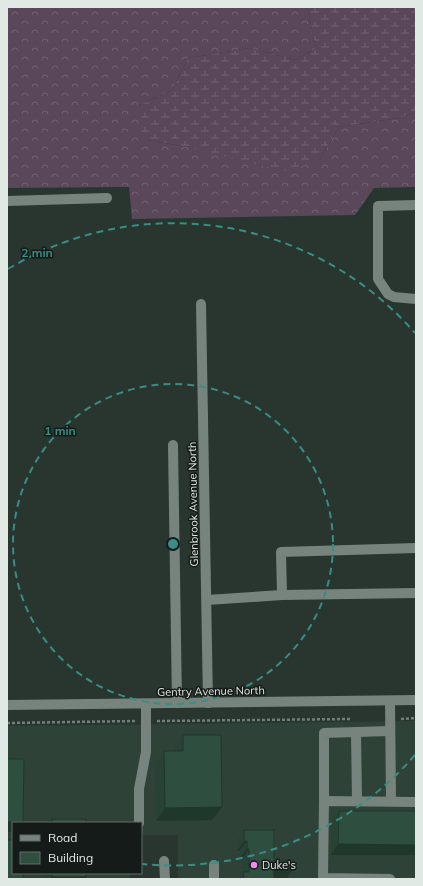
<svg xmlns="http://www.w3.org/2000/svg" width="423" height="886" viewBox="0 0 423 886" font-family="Mulish,sans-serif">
<defs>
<pattern id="forest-crowns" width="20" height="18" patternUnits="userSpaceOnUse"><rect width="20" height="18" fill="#5a4759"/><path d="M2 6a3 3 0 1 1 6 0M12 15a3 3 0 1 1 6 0" fill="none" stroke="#716271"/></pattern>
<pattern id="wetland-marsh" width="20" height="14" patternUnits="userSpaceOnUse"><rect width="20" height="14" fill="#5a4759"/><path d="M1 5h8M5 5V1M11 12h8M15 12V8" fill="none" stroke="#716271"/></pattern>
</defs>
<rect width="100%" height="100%" fill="#28362f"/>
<polygon fill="#2e4238" points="416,721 416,879 178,879 178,835 141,835 141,823 13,823 13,873 130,873 130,879 7,879 7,726"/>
<polygon fill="url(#forest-crowns)" points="7,7 307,7 316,48 296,60 250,48 188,58 172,90 139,105 147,140 187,147 319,161 339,127 399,118 416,112 416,187 374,188 355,215 132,219 129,187 7,188"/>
<polygon fill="url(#wetland-marsh)" points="307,7 416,7 416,112 399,118 339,127 319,161 283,171 187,147 147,140 138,130 139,105 172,90 188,58 250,48 296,60 316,48"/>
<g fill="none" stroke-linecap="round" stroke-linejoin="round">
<g stroke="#727e78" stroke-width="2.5" stroke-dasharray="3 2" stroke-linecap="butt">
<polyline points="401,719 416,718"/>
<polyline points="157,721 352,719"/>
<polyline points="7,723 136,721"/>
</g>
<g stroke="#76847d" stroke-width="10">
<polyline points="7,201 107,198"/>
<polyline points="416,205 378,206 378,279 388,294 394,297 416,299"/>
<polyline points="201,304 208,703"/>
<polyline points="173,445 177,703"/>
<polyline points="282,595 281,552 416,548"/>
<polyline points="207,600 282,595 416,593"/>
<polyline points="390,701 391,801"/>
<polyline points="7,705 416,700"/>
<polyline points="356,732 357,801"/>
<polyline points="324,801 324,733 390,731"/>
<polyline points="139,823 139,789 146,752 146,704"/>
<polyline points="164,861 165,879"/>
<polyline points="214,865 214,879"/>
<polyline points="390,879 323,878 324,801 416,802"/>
</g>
</g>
<g fill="#284336">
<polygon points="183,735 212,820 156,821 155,764 164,751 174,751 174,748"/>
<polygon points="339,811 416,811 331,855 331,821"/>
<polygon points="52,819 86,823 49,823"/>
<polygon points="244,830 274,861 293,869 286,879 238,879 242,874 242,859 239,859 239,851 237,851 237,841"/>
<polygon points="42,873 86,873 85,879 42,879"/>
</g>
<g fill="#20372c">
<polygon points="222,807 212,820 156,821 165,808"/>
<polygon points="7,822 23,822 23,823 13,823 13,832 7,832"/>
<polygon points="244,841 247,841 239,851 237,851"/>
<polygon points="338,844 416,845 416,855 331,855"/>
<polygon points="247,849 249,849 242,859 239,859"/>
<polygon points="274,869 293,869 286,879 268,879"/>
<polygon points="52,877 86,877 85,879 51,879"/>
</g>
<g fill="#2e4e3f" stroke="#20372c">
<polygon points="183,735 221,735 222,807 165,808 164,751 183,751"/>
<polygon points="7,759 24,759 23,822 7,822"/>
<polygon points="339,811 416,811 416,845 338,844"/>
<rect x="52" y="819" width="34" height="4"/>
<polygon points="244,830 274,830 274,861 293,860 293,869 274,869 274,879 244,879 243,872 249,872 249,849 247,849 247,841 244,841"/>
<polygon points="7,840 13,840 13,873 23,873 23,879 7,879"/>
<rect x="52" y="873" width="34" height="4"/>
</g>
<g fill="none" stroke="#398d86" stroke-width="2" stroke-dasharray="7 5">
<circle cx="173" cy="544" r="160"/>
<path d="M415 755A321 321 0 0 1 142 864M8 269A321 321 0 0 1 415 333"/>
</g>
<circle fill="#f489f0" stroke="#151b18" stroke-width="1.5" cx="254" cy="865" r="4"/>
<g text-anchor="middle" stroke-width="3" stroke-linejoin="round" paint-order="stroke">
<g font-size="11" fill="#e0e9e4" stroke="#151b18">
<text transform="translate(193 504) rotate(-91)" y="4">Glenbrook Avenue North</text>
<text transform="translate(211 691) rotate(-1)" y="4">Gentry Avenue North</text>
</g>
<g font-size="11" fill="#e0e9e4" stroke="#151b18" text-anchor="start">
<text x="262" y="869">Duke's</text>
</g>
</g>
<circle cx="173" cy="544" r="6" fill="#398d86" stroke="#151b18" stroke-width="2"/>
<g font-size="12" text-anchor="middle" font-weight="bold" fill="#398d86" stroke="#151b18" stroke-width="3" stroke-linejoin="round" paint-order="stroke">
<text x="37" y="257">2 min</text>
<text x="60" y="435">1 min</text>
</g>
<rect width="423" height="886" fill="none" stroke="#e0e9e4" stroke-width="16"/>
<rect x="12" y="822" width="130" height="52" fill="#151b18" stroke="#666d6a"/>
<rect x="20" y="835" width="20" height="6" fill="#76847d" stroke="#666d6a"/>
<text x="48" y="842" font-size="12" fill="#e0e9e4">Road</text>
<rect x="20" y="852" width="20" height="12" fill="#2e4e3f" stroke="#666d6a"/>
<text x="48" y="862" font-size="12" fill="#e0e9e4">Building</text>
</svg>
